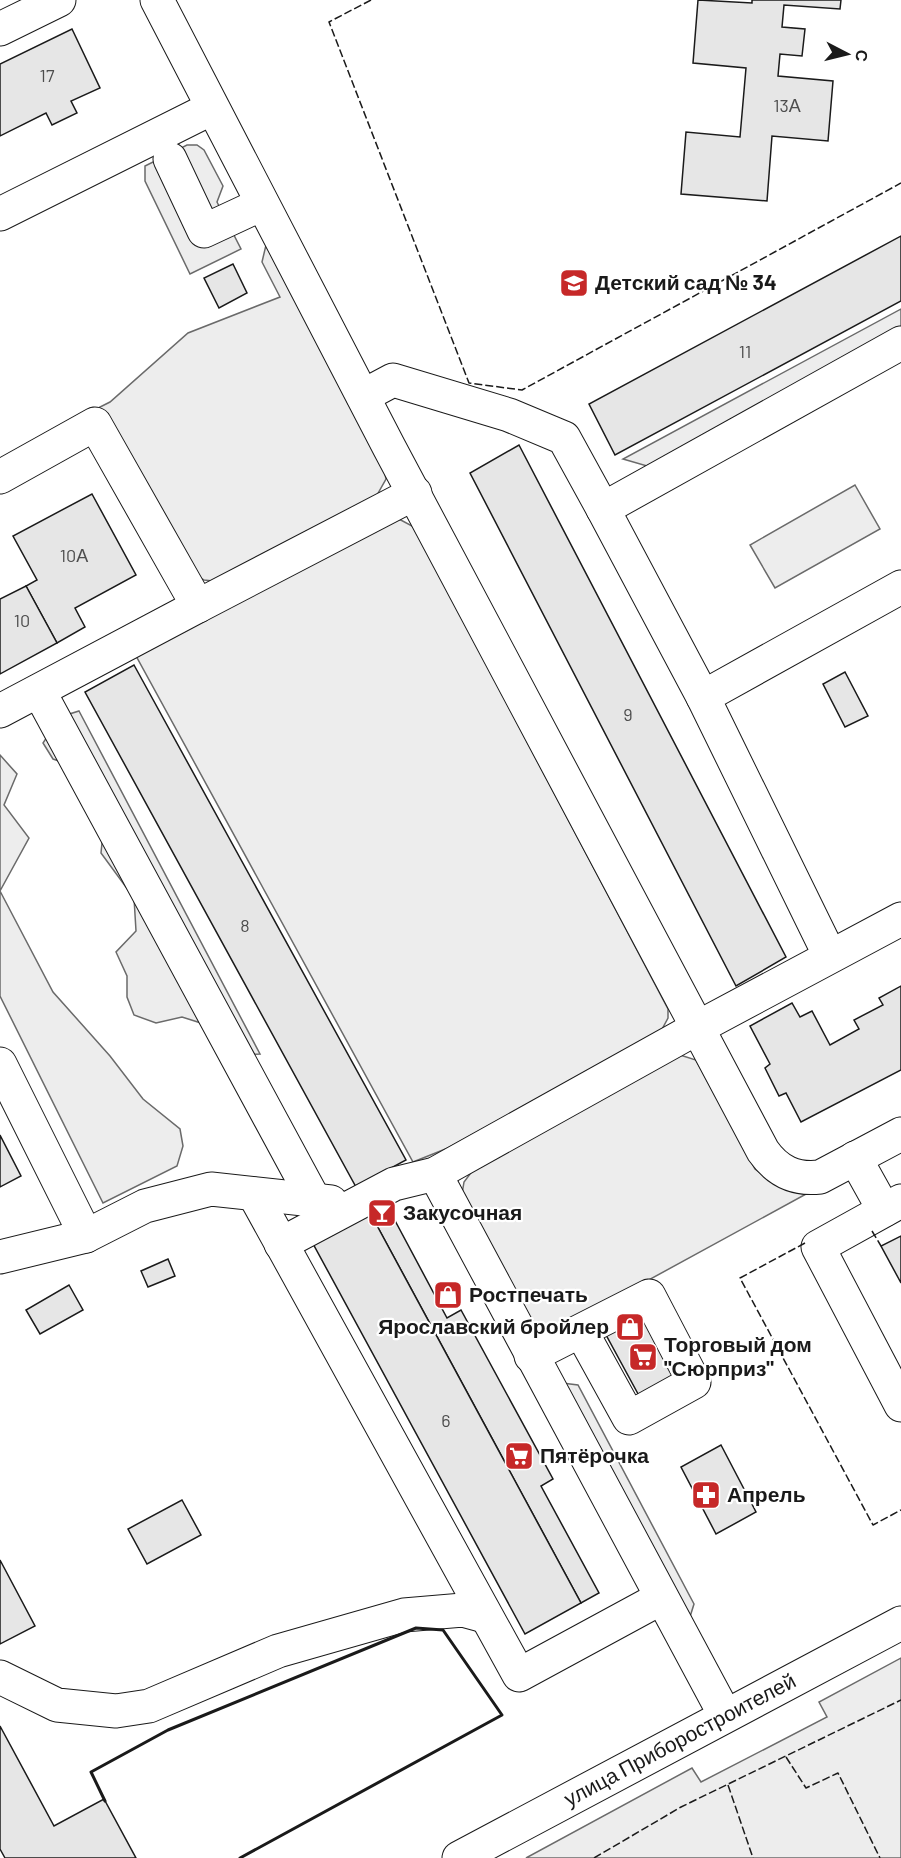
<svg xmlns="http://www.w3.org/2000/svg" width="901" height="1858" viewBox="0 0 901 1858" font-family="Barlow,sans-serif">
<rect width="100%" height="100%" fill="#fff"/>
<g fill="#ededed" stroke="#6a6a6a" stroke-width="1.5">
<polygon points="187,145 197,145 204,150 223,186 217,202 241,249 190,274 145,181 145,166"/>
<polygon points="266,245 384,469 386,479 377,495 213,581 204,580 198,577 107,413 98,417 94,410 110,402 188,333 280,297 262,262"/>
<polygon points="901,309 901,335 647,466 623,459"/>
<polygon points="855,485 880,529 775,588 750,545"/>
<polygon points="397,518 414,527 668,1009 668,1018 661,1031 448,1148 413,1162 135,654"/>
<polygon points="79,711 260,1054 228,1055 204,1024 182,1017 156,1023 134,1015 127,997 127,976 116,952 136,931 134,898 101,853 104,823 80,768 53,759 43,743 60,717"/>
<polygon points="0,755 17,774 4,805 29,838 0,891"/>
<polygon points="0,891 53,992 110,1056 143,1099 180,1129 183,1146 177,1166 103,1203 0,996"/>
<polygon points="680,1055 696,1060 755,1169 777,1185 808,1193 557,1330 545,1334 536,1331 462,1194 464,1182 473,1170"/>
<polygon points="562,1383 578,1385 694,1604 689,1620"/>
<polygon points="901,1658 901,1858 526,1858 692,1768 701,1782 827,1717 819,1702"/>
</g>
<g fill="#e6e6e6" stroke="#1a1a1a" stroke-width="1.5">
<polygon points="698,0 752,3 752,0 841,0 840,9 784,5 782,27 805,29 802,56 780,54 778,76 833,81 828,141 772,136 767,201 681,194 686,132 740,137 746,68 693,63"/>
<polygon points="72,29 100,88 71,101 77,113 52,125 46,113 0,136 0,64"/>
<polygon points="901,236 901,301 615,455 589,404"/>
<polygon points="233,264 247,293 219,308 204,278"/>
<polygon points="519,445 786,957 736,986 470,473"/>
<polygon points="92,494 136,575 75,608 85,627 57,643 26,586 37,580 13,536"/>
<polygon points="26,586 57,643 0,674 0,599"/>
<polygon points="134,665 406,1160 356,1187 85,692"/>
<polygon points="845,672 868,716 845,727 823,684"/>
<polygon points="901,986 901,1070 801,1122 786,1093 779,1096 765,1068 770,1064 750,1026 792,1003 800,1017 812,1011 830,1045 859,1029 854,1020 883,1005 879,998"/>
<polygon points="0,1135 21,1176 0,1187"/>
<polygon points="384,1200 447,1318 461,1310 553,1479 541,1486 599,1593 581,1603 368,1209"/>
<polygon points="368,1209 581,1603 525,1634 311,1240"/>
<polygon points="901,1236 901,1283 881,1246"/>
<polygon points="168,1259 175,1276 148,1287 141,1271"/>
<polygon points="448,1284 458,1301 447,1306 438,1289"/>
<polygon points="69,1285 83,1310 40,1334 26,1310"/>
<polygon points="643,1312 681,1382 643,1403 605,1333"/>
<polygon points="721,1445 756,1512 716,1534 681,1467"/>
<polygon points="182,1500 201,1535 147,1564 128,1529"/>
<polygon points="0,1560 35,1626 0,1644"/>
<polygon points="0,1726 54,1826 104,1799 136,1858 5,1858 0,1849"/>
</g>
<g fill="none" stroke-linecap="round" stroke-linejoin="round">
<g stroke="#1a1a1a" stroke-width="35">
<g id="minor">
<path d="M157,0l232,447 374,704c14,20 32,29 57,26l81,-43"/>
<polyline points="0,29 59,0"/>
<polyline points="170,159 204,231 262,204"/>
<polyline points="0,214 212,108"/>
<polyline points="363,396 393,380 509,415 564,438 603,509 901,343"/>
<polyline points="0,477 95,424 198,606 0,711"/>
<polyline points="603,509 703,697"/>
<polyline points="198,606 415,493"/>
<polyline points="39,691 325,1220"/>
<polyline points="830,956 703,697 901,587"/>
<polyline points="0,1064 86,1236 145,1206 211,1189 331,1202"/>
<polyline points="855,1158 884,1210"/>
<polyline points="435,1174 725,1715"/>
<polyline points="254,1194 519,1675 661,1598"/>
<polyline points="901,1201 818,1247 901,1405"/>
<polyline points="281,1244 394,1184 435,1174 697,1028 901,919"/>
<polyline points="0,1257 86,1236"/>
<polyline points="531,1356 649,1296 694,1382 629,1418 581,1331"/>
<polyline points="0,1677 57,1705 116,1711 149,1706 278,1651 404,1615 463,1610 485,1616"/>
<polyline points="459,1858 901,1623"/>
</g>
</g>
<use href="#minor" stroke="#fff" stroke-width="33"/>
<g stroke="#1a1a1a" stroke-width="1.5" stroke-dasharray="8 3" stroke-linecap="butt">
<polyline points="371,0 329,22 469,383 522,390 901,183"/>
<polyline points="872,1231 881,1246"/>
<polyline points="805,1243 740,1278 873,1525 901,1510"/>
<polyline points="786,1757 806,1788 838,1773 880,1858"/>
<polyline points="728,1785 753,1858"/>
<polyline points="594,1858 681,1807 901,1700"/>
</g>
<polyline stroke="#1a1a1a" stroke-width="3" points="105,1801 91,1772 168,1730 416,1628 443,1630 502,1715 240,1858"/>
</g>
<defs>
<g id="school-square" transform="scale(1.5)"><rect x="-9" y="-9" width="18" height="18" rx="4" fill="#c62828" stroke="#fff"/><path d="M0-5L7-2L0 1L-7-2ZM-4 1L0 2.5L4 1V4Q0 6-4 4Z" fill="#fff"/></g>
<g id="bar-square" transform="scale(1.5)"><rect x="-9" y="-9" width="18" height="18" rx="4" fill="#c62828" stroke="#fff"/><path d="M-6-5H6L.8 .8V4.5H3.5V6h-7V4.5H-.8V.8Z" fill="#fff"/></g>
<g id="shop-square" transform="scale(1.5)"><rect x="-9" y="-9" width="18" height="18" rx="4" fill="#c62828" stroke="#fff"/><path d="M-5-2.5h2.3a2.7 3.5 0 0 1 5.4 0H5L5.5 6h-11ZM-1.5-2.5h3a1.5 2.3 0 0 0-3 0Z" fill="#fff"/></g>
<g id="supermarket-square" transform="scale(1.5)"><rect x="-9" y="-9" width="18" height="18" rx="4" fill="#c62828" stroke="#fff"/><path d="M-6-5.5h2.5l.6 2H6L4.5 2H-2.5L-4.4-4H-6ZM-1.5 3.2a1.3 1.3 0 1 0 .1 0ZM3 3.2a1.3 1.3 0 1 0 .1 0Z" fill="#fff"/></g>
<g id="pharmacy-square" transform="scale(1.5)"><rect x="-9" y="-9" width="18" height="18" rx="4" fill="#c62828" stroke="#fff"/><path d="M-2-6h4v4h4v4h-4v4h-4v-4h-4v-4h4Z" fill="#fff"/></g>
</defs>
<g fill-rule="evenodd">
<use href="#school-square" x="574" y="283"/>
<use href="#bar-square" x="382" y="1213"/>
<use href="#shop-square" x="448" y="1295"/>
<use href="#shop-square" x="630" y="1327"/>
<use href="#supermarket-square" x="643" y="1357"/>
<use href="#supermarket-square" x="519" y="1456"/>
<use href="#pharmacy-square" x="706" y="1495"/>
</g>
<g text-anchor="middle" stroke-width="4.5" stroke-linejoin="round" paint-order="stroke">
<g font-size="18" fill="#4d4d4d">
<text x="47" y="82">17</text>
<text x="787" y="112">13А</text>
<text x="745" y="358">11</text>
<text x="74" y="562">10А</text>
<text x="22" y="627">10</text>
<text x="628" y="721">9</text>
<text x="245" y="932">8</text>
<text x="446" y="1427">6</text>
</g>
<g font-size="21" font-weight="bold" fill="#1a1a1a" stroke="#fff" text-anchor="start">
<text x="595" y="290">Детский сад № 34</text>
<text x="403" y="1220">Закусочная</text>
<text x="469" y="1302">Ростпечать</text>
<text x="609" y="1334" text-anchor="end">Ярославский бройлер</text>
<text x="664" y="1352">Торговый дом<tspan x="664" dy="24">"Сюрприз"</tspan></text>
<text x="540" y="1463">Пятёрочка</text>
<text x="727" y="1502">Апрель</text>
</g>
<g font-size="21" fill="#1a1a1a" stroke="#fff">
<text transform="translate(680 1740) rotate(-28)" y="7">улица Приборостроителей</text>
</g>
</g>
<g transform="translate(847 54) rotate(97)" stroke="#ffffff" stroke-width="4.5" paint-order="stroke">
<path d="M0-4.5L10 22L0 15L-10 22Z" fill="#1a1a1a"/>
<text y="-9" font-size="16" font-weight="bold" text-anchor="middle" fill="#1a1a1a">С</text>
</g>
</svg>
